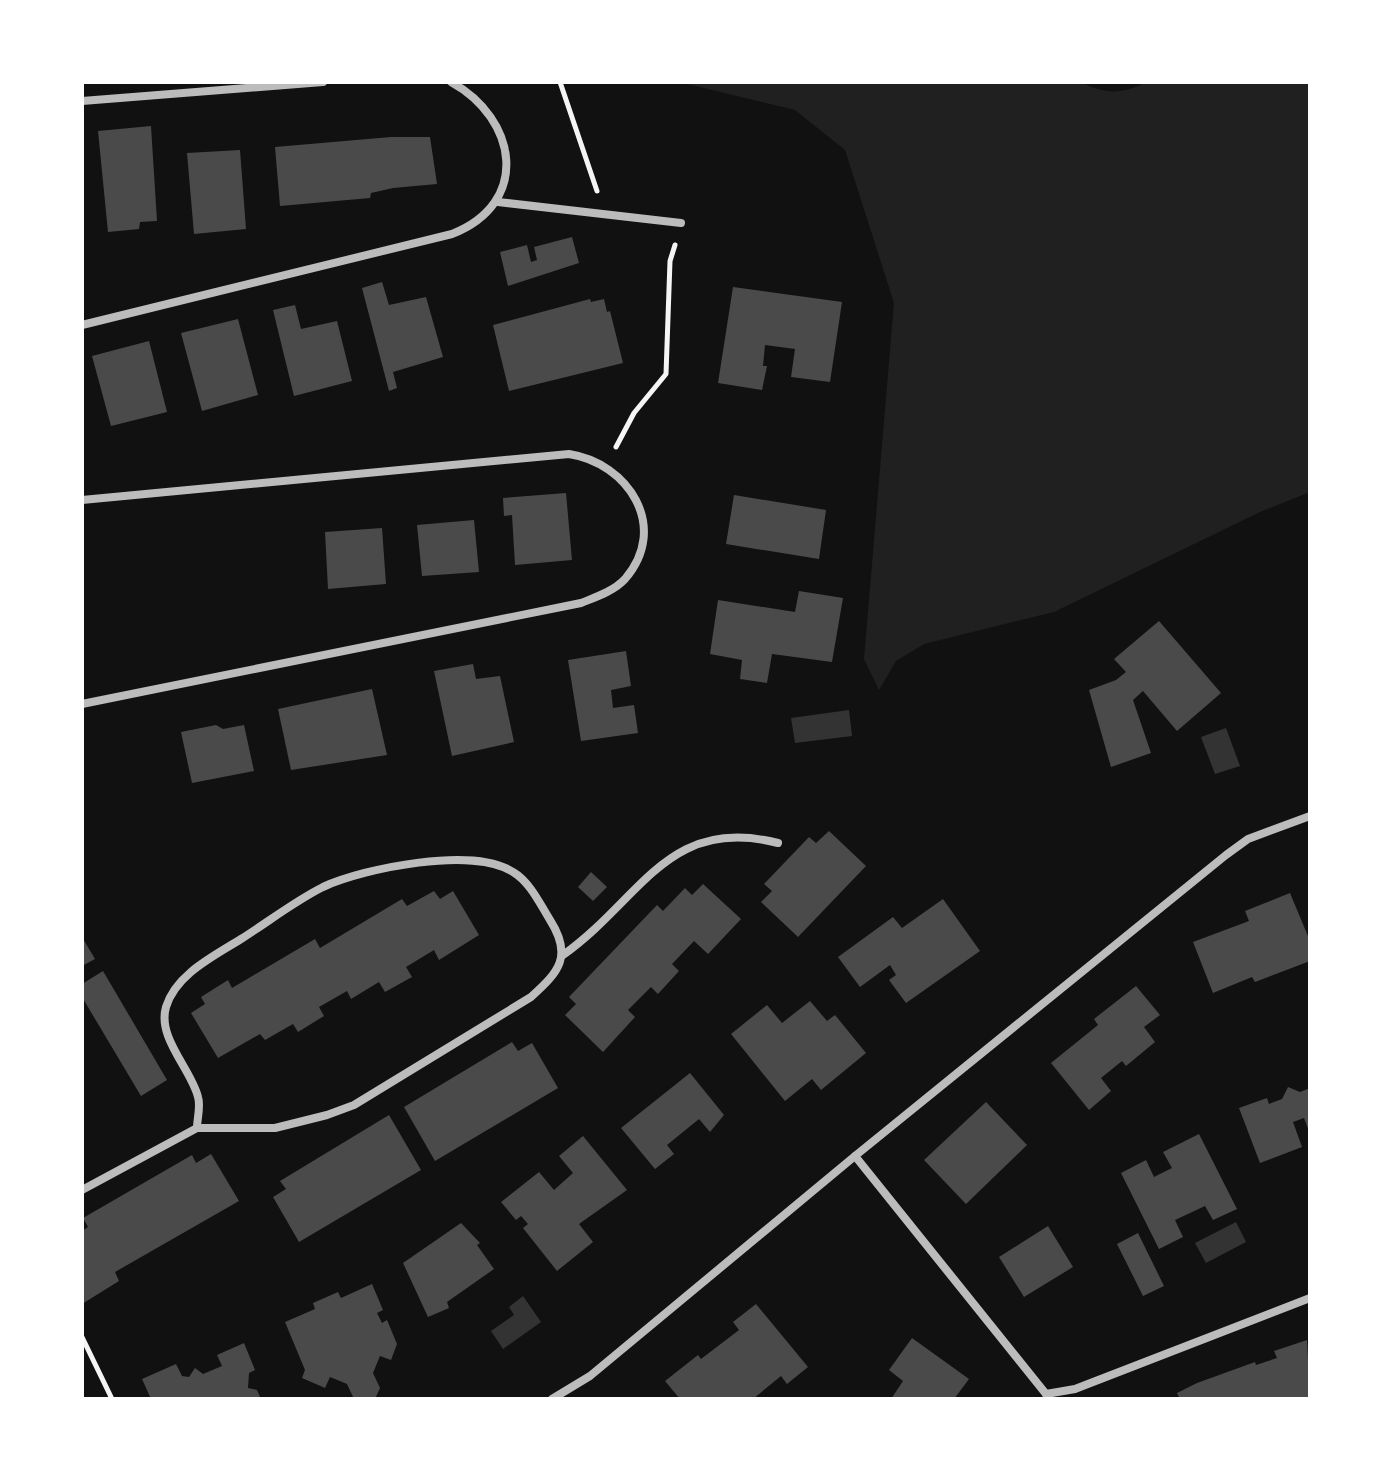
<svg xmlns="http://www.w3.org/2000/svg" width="1392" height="1481" viewBox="0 0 1392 1481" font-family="'Fira Sans Condensed',sans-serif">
<rect width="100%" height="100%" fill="#111"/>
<path fill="#202020" d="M679,82h402c22,12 42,13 65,0h164v410l-50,20 -206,100 -130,32 -28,17 -17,29 -15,-31 30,-356 -49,-153 -50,-40z"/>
<g fill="#333">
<polygon points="849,710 852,736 795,743 791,718"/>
<polygon points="1226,728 1240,766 1215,774 1201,737"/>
<polygon points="1236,1222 1246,1242 1206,1263 1195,1243"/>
<polygon points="523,1296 541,1322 503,1349 491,1331 514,1315 509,1307"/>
</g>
<g fill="#4a4a4a">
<polygon points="151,126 157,221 140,222 139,229 108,232 98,131"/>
<polygon points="391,137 430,137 437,184 393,188 371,193 370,198 280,206 275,147"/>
<polygon points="240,150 246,229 194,234 187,153"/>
<polygon points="572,237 579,263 508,286 500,252 527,245 531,262 537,260 534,247"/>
<polygon points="382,282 389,305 426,297 443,357 393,372 397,388 389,391 362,288"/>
<polygon points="733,287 842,302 830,382 791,377 795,349 765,345 763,366 767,366 762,390 718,383"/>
<polygon points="590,299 591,302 604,299 607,312 610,311 623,363 509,391 493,325"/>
<polygon points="295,305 301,329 337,321 352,381 294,396 273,310"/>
<polygon points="238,319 258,395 202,411 181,333"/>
<polygon points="149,341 167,412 111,426 92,356"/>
<polygon points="566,493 572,560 515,565 512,515 504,516 503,498"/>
<polygon points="734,495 826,510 819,559 726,544"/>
<polygon points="474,520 479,572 422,576 417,525"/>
<polygon points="382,528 386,584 328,589 325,532"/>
<polygon points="799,591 843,598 832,662 772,654 767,683 740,679 742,660 710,654 718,600 795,612"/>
<polygon points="1159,621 1221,693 1177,731 1143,691 1133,700 1151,753 1111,767 1089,690 1116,680 1126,672 1114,659"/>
<polygon points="626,651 631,686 611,690 613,708 634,705 638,733 581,741 568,660"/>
<polygon points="473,664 476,679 500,676 514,742 452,756 434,671"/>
<polygon points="372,689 387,755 291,770 278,709"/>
<polygon points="216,725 223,729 244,725 254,771 192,783 181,732"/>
<polygon points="829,831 866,866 798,937 761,902 772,891 764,884 809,837 816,843"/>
<polygon points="591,872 607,887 593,901 578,887"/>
<polygon points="703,884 741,919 708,954 694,941 672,964 679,971 658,994 651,987 628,1010 635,1017 603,1052 565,1015 576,1004 569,997 657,905 663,911 685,888 692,895"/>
<polygon points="434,891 440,899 453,891 479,935 439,960 434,950 406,967 412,977 385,992 379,982 351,999 347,991 319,1007 324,1016 298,1032 293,1024 265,1040 260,1034 218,1058 191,1013 205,1004 201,997 228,980 232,988 315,939 320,948 402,899 407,906"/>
<polygon points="1290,893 1310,941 1310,961 1255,982 1252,977 1213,993 1193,942 1249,921 1245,911"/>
<polygon points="943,899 980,951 906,1003 889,980 896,975 890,965 860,987 838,957 893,917 902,928"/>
<polygon points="82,937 95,959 82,966"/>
<polygon points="103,971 167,1080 141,1096 82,997 82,984"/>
<polygon points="1136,986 1160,1015 1144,1027 1155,1042 1126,1066 1122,1061 1101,1078 1111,1091 1089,1110 1051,1063 1098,1025 1094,1019"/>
<polygon points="810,1001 827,1021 835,1015 866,1053 821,1090 812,1079 785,1101 731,1034 767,1005 782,1023"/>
<polygon points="512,1042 518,1051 532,1043 558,1088 435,1161 404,1107"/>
<polygon points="690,1073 724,1115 710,1132 699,1119 667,1145 674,1154 655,1169 621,1128"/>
<polygon points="1288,1087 1300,1092 1310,1088 1310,1134 1304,1118 1293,1122 1302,1147 1260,1163 1239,1108 1267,1098 1269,1104 1282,1099"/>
<polygon points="986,1102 1027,1145 966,1204 924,1160"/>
<polygon points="389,1115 421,1170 299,1242 273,1197 286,1189 280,1181"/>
<polygon points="1199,1134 1237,1209 1213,1220 1205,1206 1175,1220 1183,1237 1159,1249 1121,1173 1146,1160 1154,1177 1172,1168 1163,1152"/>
<polygon points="583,1136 627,1190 579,1224 593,1242 557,1271 523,1228 528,1224 521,1216 516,1220 501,1202 539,1172 554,1190 573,1173 559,1156"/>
<polygon points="211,1154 239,1201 115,1272 119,1281 82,1304 82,1231 88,1227 83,1218 192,1155 196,1163"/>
<polygon points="461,1223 480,1243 477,1245 494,1269 447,1302 449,1308 428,1317 403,1263"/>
<polygon points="1048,1226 1073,1267 1024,1297 999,1257"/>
<polygon points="1138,1233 1164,1286 1143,1296 1117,1244"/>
<polygon points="372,1284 383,1310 377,1313 382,1323 387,1320 397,1344 391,1360 380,1356 373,1373 380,1388 375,1399 354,1399 347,1384 330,1377 325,1388 302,1378 305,1370 285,1322 315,1309 313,1303 338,1292 341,1298"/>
<polygon points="756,1304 808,1367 787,1384 781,1376 753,1399 680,1399 665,1381 698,1355 701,1359 739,1330 733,1322"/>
<polygon points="912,1338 969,1379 954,1399 891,1399 903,1381 889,1370"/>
<polygon points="1307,1340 1310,1399 1180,1399 1177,1393 1197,1383 1255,1362 1256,1365 1277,1358 1274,1351"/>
<polygon points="244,1343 255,1370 249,1373 248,1388 257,1390 261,1399 151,1399 142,1379 176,1364 182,1376 189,1377 195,1368 203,1374 222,1366 217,1355"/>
</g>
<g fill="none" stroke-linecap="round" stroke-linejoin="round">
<g stroke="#f5f5f5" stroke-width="5">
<polyline points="560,82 597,191"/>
<polyline points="616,447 634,413 666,374 670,261 675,245"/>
<polyline points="82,1337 112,1399"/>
</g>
<g stroke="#bcbcbc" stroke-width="8">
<polyline points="82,101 323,82"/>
<polyline points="498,202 681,223"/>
<path d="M82,325l370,-91c79,-31 66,-115 -1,-152"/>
<path d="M82,500l487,-46c59,9 101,73 56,125 -11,12 -29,18 -44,24l-499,101"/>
<path d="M563,955c79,-56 104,-140 215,-112"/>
<polyline points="855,1156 1226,855 1248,839 1310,816"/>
<path d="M82,1190l115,-62h78l52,-13 27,-10 177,-108c28,-25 42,-41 19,-77 -10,-16 -20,-38 -37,-48 -39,-26 -149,-4 -190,15 -28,14 -55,35 -82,52 -27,17 -65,35 -75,68 -9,31 25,62 32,90 3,9 -1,22 -1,31"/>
<polyline points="1046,1394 1075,1389 1310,1298"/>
<polyline points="552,1399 590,1376 855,1156 1046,1394"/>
</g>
</g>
<rect width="1392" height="1481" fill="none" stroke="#ffffff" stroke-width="168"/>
</svg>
